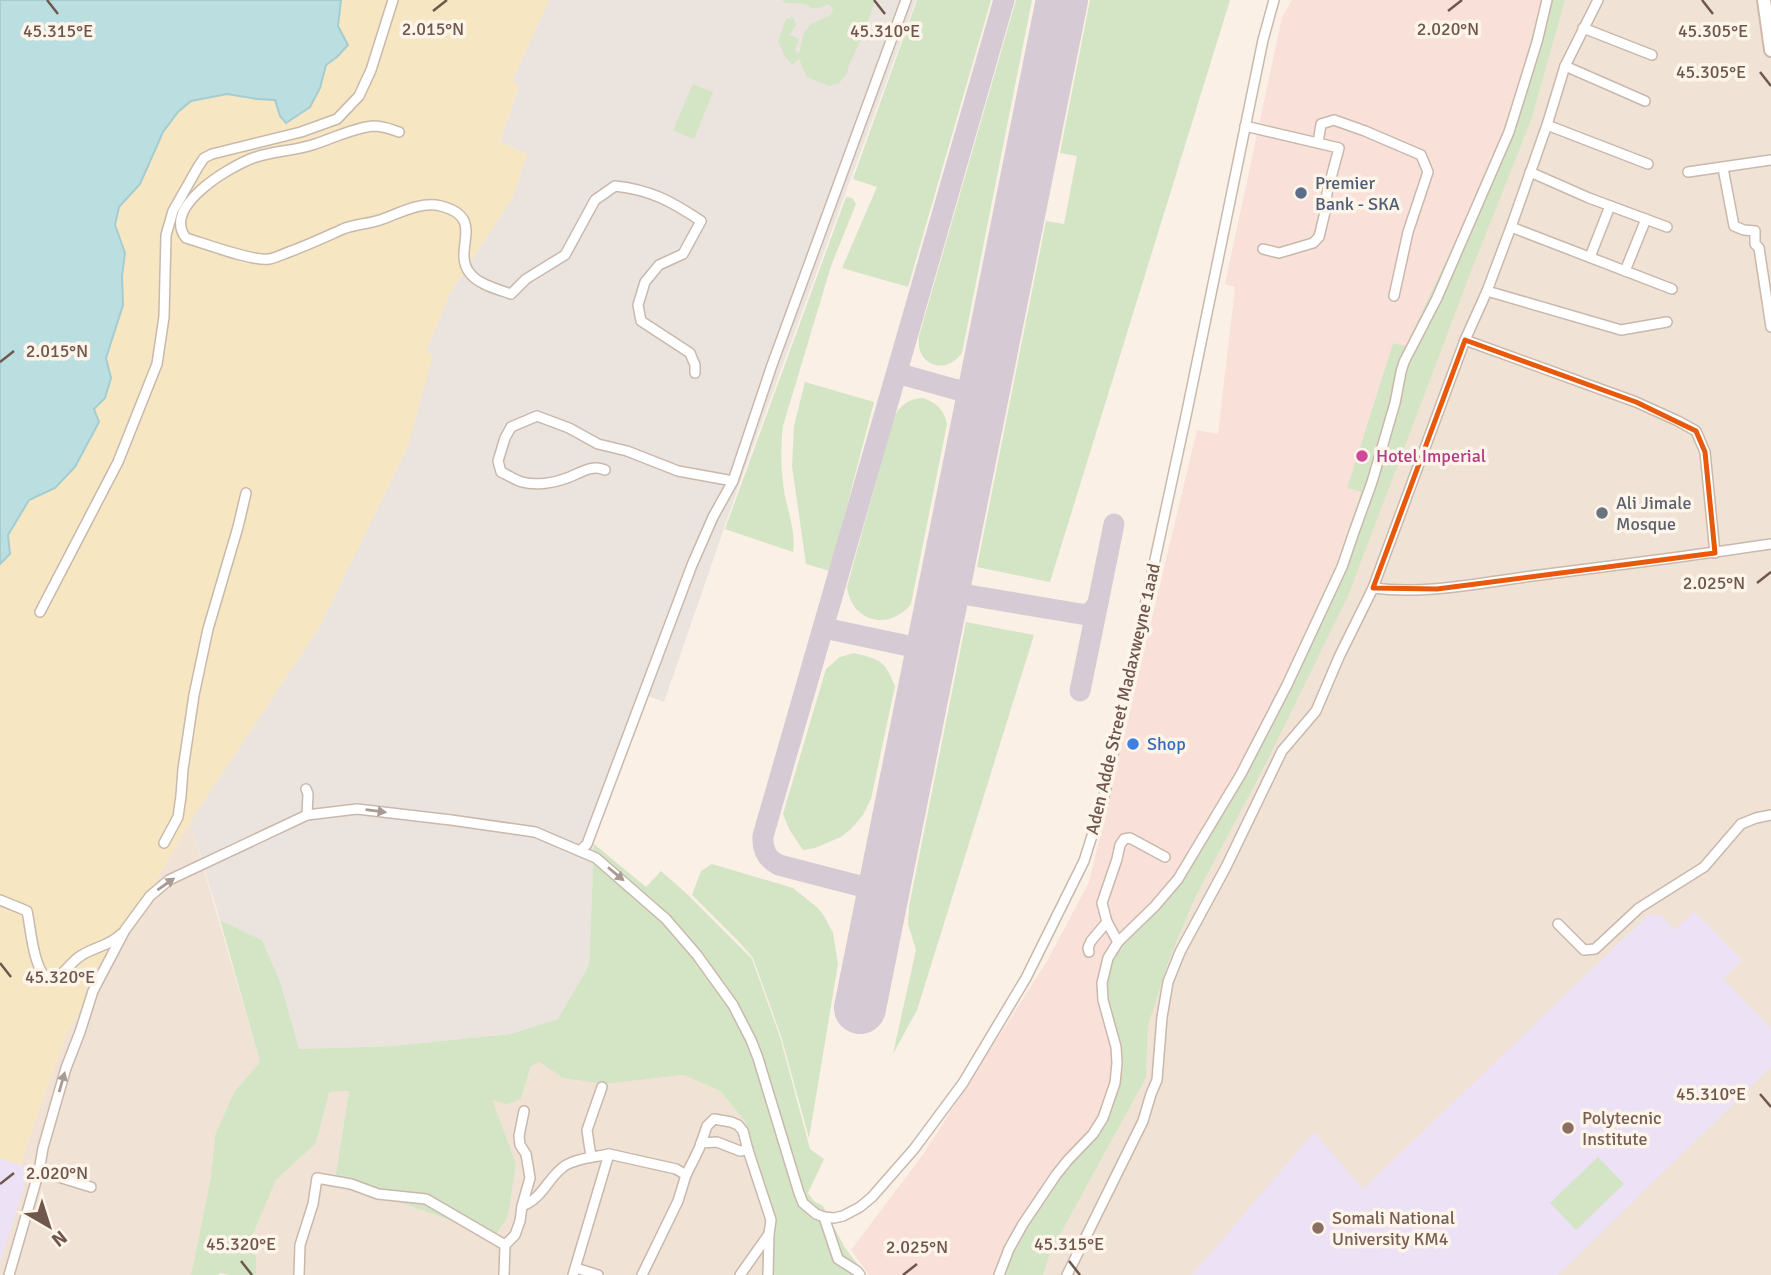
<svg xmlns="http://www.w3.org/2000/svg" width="1771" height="1275" viewBox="0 0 1771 1275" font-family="Signika,sans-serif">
<rect width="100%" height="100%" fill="#faf0e5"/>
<g fill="#f0e2d4">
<polygon points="1565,0 1771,0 1771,1275 1043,1275 1051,1251 1146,1078 1148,1026 1170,957 1196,896 1259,777 1467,282 1532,118"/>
<polygon points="190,822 260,1062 234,1092 215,1135 211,1176 191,1275 0,1275 0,1158 21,1165 26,1146 66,1035"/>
<polygon points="540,1062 605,1084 684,1075 720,1091 745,1121 771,1215 770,1275 256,1275 256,1258 251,1239 276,1180 316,1142 328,1092 349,1091 335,1179 516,1163 491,1099 521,1099 531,1066"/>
</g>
<polygon fill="#f9e1d9" points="1292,0 1542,0 1513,102 1490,167 1406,347 1393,343 1347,488 1361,492 1339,558 1250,753 1089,1136 996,1275 869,1275 851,1250 924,1153 1047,961 1089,882 1197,430 1218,434 1235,287 1225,284 1282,17"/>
<polygon fill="#eae3de" points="549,0 916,0 740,482 664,702 646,695 592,842 594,844 589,965 558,1019 510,1034 392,1046 299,1049 280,981 262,940 220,920 190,822 320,626 408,446 426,351 450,293 512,199 527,154 500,142 519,86 512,81"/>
<g fill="#ede1f6">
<polygon points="1694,911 1742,960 1723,979 1771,1028 1771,1067 1558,1275 1192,1275 1314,1132 1363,1189 1644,919 1649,915 1661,915 1675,930"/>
<polygon points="0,1158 21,1165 29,1171 0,1262"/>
</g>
<g fill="#d4e5c5">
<polygon points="782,0 875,0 865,31 849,65 847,73 839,83 829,86 807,77 801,65 800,59 796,61 793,65 786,58 778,42 786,19 794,18 796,25 789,35 799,39 795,51 799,54 804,32 811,24 831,15 833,8 828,4 819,8 811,8 806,4 786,3"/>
<polygon points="917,0 991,0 908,287 842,268 877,187 853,179"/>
<path d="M1016,0h16l-70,353c-17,23 -47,12 -43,-17z"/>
<polygon points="1090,0 1230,0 1050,582 977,567 1046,221 1064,224 1077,156 1060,153"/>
<polygon points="1542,0 1565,0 1532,118 1467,282 1348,596 1259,777 1196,896 1170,957 1148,1026 1146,1078 1051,1251 1043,1275 996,1275 1029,1212 1089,1135 1116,1070 1100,989 1116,942 1168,891 1250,753 1339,558 1361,492 1347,488 1393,343 1406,346 1490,167 1513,102"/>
<polygon points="693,84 713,92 694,139 673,130"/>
<path d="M846,197l6,1 4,6 -25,62 -48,160c-3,24 -2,48 2,71 4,17 11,38 8,55l-68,-23z"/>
<polygon points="805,382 874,402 830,571 806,564 792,466 794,426"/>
<path d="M923,398c14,5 21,12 24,26l-36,180c-21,27 -59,19 -64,-17l47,-170c7,-13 15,-18 29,-19z"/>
<polygon points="966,622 1034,635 917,1010 893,1054 916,950 908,924 909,907"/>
<path d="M854,653c26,7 30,6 41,33l-24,113 -8,16 -12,14 -10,8 -26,11 -12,2 -14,-21 -6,-15 43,-145 14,-12z"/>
<polygon points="594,844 646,887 661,871 686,893 752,959 780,1037 810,1149 824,1159 808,1193 814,1201 823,1206 845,1248 866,1275 770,1275 771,1215 745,1121 720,1091 684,1075 605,1084 563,1078 540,1062 531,1066 521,1099 507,1104 492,1100 516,1163 508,1216 495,1236 335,1179 349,1091 329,1092 316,1143 276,1180 251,1239 256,1258 256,1275 229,1275 220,1273 218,1275 191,1275 211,1176 215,1135 234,1092 260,1062 220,920 262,940 280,981 299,1049 392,1046 510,1034 558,1019 589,965"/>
<polygon points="712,864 793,888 818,908 824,916 833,933 838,964 809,1138 781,1036 753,958 739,942 692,895 701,871"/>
<polygon points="1598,1157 1624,1184 1576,1230 1550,1203"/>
</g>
<polygon fill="#f6e7c2" points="341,0 549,0 512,81 519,85 500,142 527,154 512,199 450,293 426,351 433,355 408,446 320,626 190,822 66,1035 26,1146 21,1165 0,1158 0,564 10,554 8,535 29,500 55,488 94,409 105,398 111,378 106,358 123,305 122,276 125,253 115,225 119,207 140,184 163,132 178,112 191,101 227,94 257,99 275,100 280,116 320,88 326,65 337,57"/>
<polygon fill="#bbdee1" stroke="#a3cdd1" stroke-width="2" points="0,0 341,0 338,26 348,45 337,57 326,65 320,88 310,107 286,123 280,116 275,100 257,99 227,94 191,101 178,112 163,132 140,184 119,207 115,225 125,253 122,276 123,305 106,358 111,378 105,398 94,409 99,422 75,467 55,488 29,500 8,535 10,554 0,564"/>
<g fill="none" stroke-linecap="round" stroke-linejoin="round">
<g stroke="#d6cad4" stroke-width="21">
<polyline points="907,376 983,397"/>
<path d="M944,591l137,23c8,1 13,-3 17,-11"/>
<polyline points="824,628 932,651"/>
<polyline points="1080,691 1114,524"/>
<path d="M883,892l-104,-27c-12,-6 -17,-15 -16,-29l241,-836"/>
</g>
<polyline stroke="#d6cad4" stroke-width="52" points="860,1008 1062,0"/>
<g stroke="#c9b8ac" stroke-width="12">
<g id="street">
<polyline points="1583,28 1652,55"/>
<polyline points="1565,66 1645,101"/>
<polyline points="1547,125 1648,164"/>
<polyline points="1245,126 1339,148 1327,193 1325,212 1319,237 1313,243 1279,253 1263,249"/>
<path d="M399,132c-9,-3 -15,-6 -26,-6 -21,2 -41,13 -61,19 -19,6 -40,6 -59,13 -24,9 -92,49 -67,80 17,5 68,24 83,21 7,-1 14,-5 20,-7 19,-7 36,-15 54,-23 12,-5 25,-5 37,-9 20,-7 40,-19 61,-14 46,12 11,43 28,66 8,12 28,17 42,22l15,-15 39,-24 30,-55 20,-14c36,4 56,15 86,35l-18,33 -24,11 -14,17 -7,23 3,16 49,32 5,12v8"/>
<polyline points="1318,143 1321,124 1334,120 1365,131 1421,155 1428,172 1408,232 1394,296"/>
<polyline points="1723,168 1734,226 1744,230 1755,231 1755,244 1759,248 1771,327"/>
<polyline points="1530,172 1589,198 1667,227"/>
<polyline points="1688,172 1771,160"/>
<polyline points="1511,227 1672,289"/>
<polyline points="1590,257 1610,206"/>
<polyline points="1625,271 1646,219"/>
<polyline points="1487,291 1621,330 1667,322"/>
<polyline points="1465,340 1636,402 1678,421 1696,431 1705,452 1715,553"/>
<path d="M605,470c-14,-6 -24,3 -38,8 -13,5 -31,8 -45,4 -7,-2 -14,-7 -21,-10l-3,-11 7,-23 6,-11 26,-11 32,12 29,16 29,7 51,20 55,10"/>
<path d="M1373,588c52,7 107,-5 159,-12 80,-10 160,-20 239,-32"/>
<polyline points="40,612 118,462 157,364 164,317 166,235 173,211 198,167 204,158 212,154 301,132 337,119 359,96 371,70 393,0"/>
<polyline points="306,789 308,794 307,815"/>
<polyline points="164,843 178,817 181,796 183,769 194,695 208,629 238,527 246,493"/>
<polyline points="581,850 587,844 692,565 713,517 733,481 772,365 906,0"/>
<path d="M0,900l27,11c4,19 6,55 20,68 18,-1 21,-16 35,-24 13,-8 29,-10 39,-21"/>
<polyline points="1558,924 1584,950 1595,949 1639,908 1704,867 1741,824 1756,818 1771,815"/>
<polyline points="1118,942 1107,922 1102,903 1117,859 1120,845 1124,839 1130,838 1165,857"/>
<polyline points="1089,952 1088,948 1091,941 1107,922"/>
<polyline points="701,1143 717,1142 740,1151 748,1150"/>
<polyline points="591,1157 587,1130 602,1087"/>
<polyline points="39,1171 91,1187"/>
<path d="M522,1206c22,-8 26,-30 44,-41 12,-7 30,-8 43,-11"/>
<polyline points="824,1217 838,1259 857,1271 860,1275"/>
<polyline points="576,1268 598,1275"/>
<polyline points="9,1275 39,1171 43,1148 66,1068 80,1032 93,991 125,930 150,896 169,880 307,815 357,809 451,820 535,832 596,858 666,919 697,955 733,1005 751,1040 758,1058 799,1193 803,1203 816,1214 824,1217 834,1218 843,1216 860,1207 872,1197 914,1149 963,1083 1026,978 1084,861 1103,801 1187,411 1263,40 1274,0"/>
<polyline points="299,1275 300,1245 313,1204 317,1178 351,1184 378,1194 426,1199 505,1245"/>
<polyline points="504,1275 505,1245 515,1235 520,1221 522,1206 530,1178 526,1154 520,1145 519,1136 524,1111"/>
<polyline points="573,1275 609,1154 676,1169 686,1175"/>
<polyline points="642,1275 678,1201 686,1175 699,1149 707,1126 714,1119 731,1122 738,1125 743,1131 748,1150 771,1220 769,1234 768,1275"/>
<polyline points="740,1275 769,1234"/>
<polyline points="999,1275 1009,1249 1023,1224 1056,1175 1068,1160 1093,1134 1103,1118 1115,1083 1117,1063 1116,1047 1103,1000 1102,983 1108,958 1118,942 1155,906 1178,879 1241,774 1287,685 1342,567 1354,532 1372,482 1395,403 1401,372 1404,362 1437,298 1509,132 1537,42 1547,0"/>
<polyline points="1067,1275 1143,1121 1151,1094 1157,1080 1162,1017 1168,982 1180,952 1226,867 1282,751 1316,711 1339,657 1373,588 1465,340 1487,291 1511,227 1547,125 1565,66 1598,0"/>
</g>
</g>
<g stroke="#ceb9ad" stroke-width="16">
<polyline id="secondary" points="1764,0 1771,50"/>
</g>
<use href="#street" stroke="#fff" stroke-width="9"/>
<use href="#secondary" stroke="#fff" stroke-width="12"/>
</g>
<defs><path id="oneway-solid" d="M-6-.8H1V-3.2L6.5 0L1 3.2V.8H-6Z" transform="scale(1.75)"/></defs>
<g fill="#a99a94">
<use href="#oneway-solid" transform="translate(376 811) rotate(7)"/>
<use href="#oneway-solid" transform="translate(616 874) rotate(40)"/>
<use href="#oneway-solid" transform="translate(166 884) rotate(-35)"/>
<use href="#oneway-solid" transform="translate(62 1082) rotate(-74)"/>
</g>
<path fill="none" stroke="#e8590c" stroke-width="5" stroke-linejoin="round" d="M1465,340l171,62 60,29 9,21 10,101 -278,36 -64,-1z"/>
<path fill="none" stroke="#6f574d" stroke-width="2.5" d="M47,0l11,14M874,0l11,14M1702,0l11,14M433,11l14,-11M1448,11l14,-11M1760,72l11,14M0,362l14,-11M1757,583l14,-11M0,963l11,14M1760,1094l11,13M0,1184l14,-11M241,1261l11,14M1069,1261l11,14M903,1275l14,-11"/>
<circle fill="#5c6f8a" stroke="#fdf4ea" stroke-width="2.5" cx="1301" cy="193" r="7"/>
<circle fill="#d1479c" stroke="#fdf4ea" stroke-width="2.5" cx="1362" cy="456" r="7"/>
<circle fill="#6b7280" stroke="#fdf4ea" stroke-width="2.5" cx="1602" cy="513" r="7"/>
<circle fill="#3f7fe0" stroke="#fdf4ea" stroke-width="2.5" cx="1133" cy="744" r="7"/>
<g fill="#8d6e63" stroke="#fdf4ea" stroke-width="2.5">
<circle cx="1568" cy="1128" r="7"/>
<circle cx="1318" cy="1228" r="7"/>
</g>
<g text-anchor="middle" stroke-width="7" stroke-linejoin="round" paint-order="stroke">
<g font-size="18" fill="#4e5e75" stroke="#fdf4ea" text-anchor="start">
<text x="1315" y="189">Premier<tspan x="1315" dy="21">Bank - SKA</tspan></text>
</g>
<g font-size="18" fill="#b23c85" stroke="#fdf4ea" text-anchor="start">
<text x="1376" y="462">Hotel Imperial</text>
</g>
<g font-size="18" fill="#5b616d" stroke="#fdf4ea" text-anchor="start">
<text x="1616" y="509">Ali Jimale<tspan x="1616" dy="21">Mosque</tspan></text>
</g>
<g font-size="18" fill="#6f574d" stroke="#fdf4ea">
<text transform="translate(1123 699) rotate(-77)" y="6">Aden Adde Street Madaxweyne 1aad</text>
</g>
<g font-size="18" fill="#366cbe" stroke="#fdf4ea" text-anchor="start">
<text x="1147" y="750">Shop</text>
</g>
<g font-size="18" fill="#785e54" stroke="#fdf4ea" text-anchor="start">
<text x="1582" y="1124">Polytecnic<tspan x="1582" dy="21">Institute</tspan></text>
<text x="1332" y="1224">Somali National<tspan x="1332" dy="21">University KM4</tspan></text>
</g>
</g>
<g font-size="18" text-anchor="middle" fill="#6f574d" stroke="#fdf4ea" stroke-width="7" stroke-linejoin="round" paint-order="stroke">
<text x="1448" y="35">2.020°N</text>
<text x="433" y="35">2.015°N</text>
<text x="58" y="37">45.315°E</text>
<text x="885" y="37">45.310°E</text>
<text x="1713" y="37">45.305°E</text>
<text x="1711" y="78">45.305°E</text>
<text x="57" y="357">2.015°N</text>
<text x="1714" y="589">2.025°N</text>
<text x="60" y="983">45.320°E</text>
<text x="1711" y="1100">45.310°E</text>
<text x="57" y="1179">2.020°N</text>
<text x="241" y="1250">45.320°E</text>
<text x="1069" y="1250">45.315°E</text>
<text x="917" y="1253">2.025°N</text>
</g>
<g transform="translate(49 1226) rotate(141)" stroke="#fdf4ea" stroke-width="5" paint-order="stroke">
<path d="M0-5L12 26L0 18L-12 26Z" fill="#6f574d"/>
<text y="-10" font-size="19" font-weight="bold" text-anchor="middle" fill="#6f574d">N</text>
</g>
</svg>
